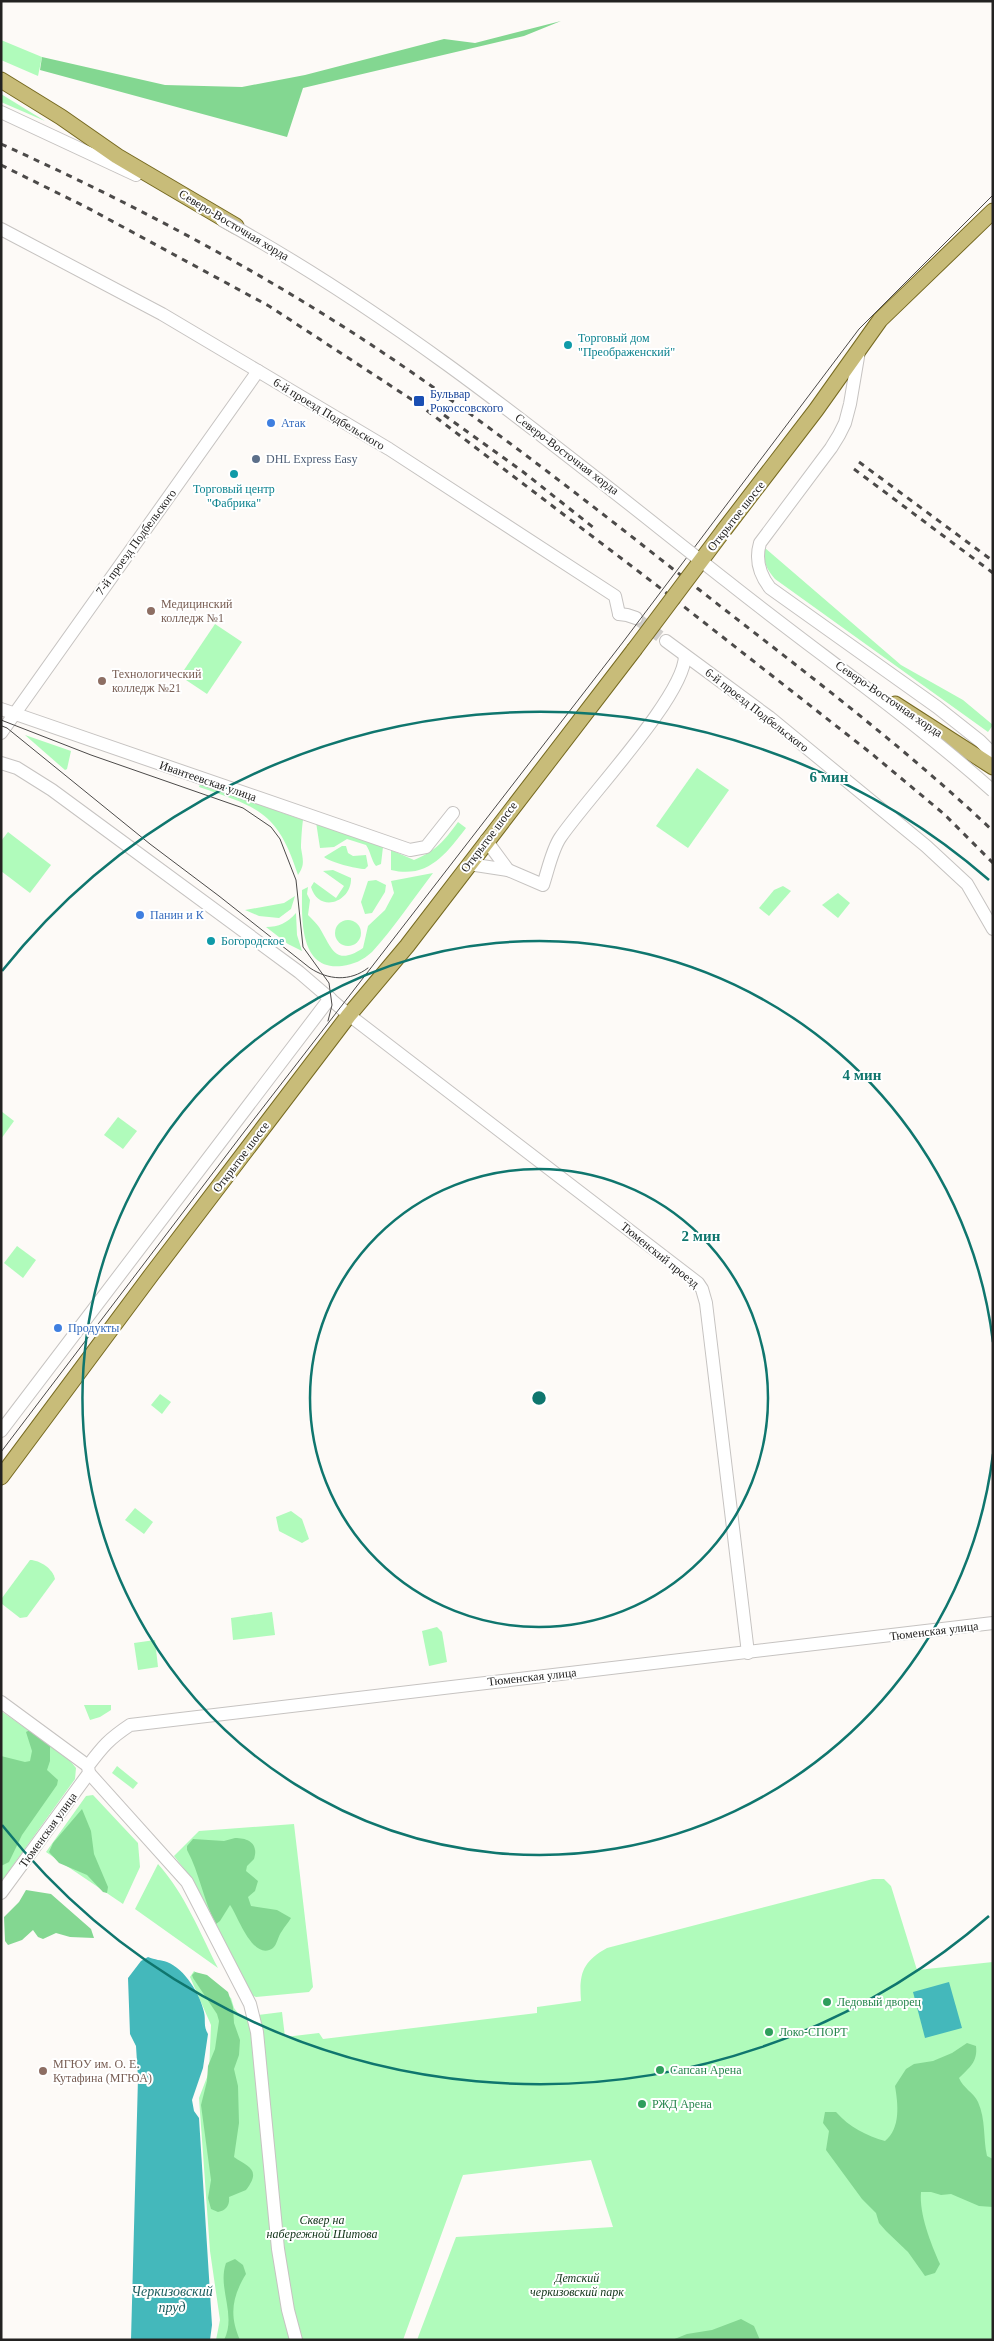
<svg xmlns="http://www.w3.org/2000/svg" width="994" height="2341" viewBox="0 0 994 2341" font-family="'Times New Roman',serif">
<rect width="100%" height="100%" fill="#fdfaf7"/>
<g fill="#b0fbbb">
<polygon points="1,40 42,57 38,76 1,60"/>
<polygon points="1,94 45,121 1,102"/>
<path d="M765,548l136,117 62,35 30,25 -5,7 -213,-153c-8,-9 -13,-19 -10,-31z"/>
<polygon points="215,624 242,642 207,694 180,676"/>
<polygon points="25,735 71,751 67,769 65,770"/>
<polygon points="697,768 729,790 688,848 656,826"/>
<path d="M200,784l103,36c-1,6 -2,22 -2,28 2,12 4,17 -3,27 -20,-63 -40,-68 -99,-88z"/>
<path d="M316,822l67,25 -2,17 -5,2c-5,-6 -5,-14 -10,-21l-19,-6 -13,8 -14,1z"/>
<path d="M458,822l8,6c-20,26 -38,51 -75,42v-20l23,10c22,-9 30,-19 44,-38z"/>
<polygon points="8,832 51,865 30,893 1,871 1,841"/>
<path d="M342,846h4l2,7 5,3 13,-1 2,11 -3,3c-9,0 -35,-7 -41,-12z"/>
<path d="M333,870l18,8c1,24 -32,36 -40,9l3,-5 22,16 8,-12 -21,-15z"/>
<path d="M433,873c-20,26 -39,55 -61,79 -10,9 -18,12 -30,14 -43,5 -40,-48 -40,-76l6,-3 -1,7 3,6 -2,15c4,4 8,8 11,12 13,21 16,40 44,21l5,-22 17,-16 9,-17 -3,-12z"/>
<polygon points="376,880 386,885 385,892 372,913 365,914 361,902 368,881"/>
<polygon points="783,886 791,891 769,916 759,908 774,890"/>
<polygon points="838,893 850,903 838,918 822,905"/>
<polygon points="295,896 291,909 279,918 259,916 245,910 284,903"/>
<path d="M296,913l1,22 5,16 -14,-7 -22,-17c13,0 21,-4 30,-14z"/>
<circle cx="348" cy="933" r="13"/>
<polygon points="1,1111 14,1121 1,1139"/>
<polygon points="118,1117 137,1131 123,1149 104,1135"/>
<polygon points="17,1246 36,1260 23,1278 4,1263"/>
<polygon points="160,1394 171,1402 162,1414 151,1405"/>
<polygon points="135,1508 153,1522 144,1534 125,1520"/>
<polygon points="291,1511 302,1519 309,1539 302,1543 279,1531 276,1517"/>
<path d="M30,1560c10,0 23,9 25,19l-28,38 -7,1 -18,-14v-6z"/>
<polygon points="272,1612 275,1635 233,1640 231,1618"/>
<polygon points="437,1627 442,1632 447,1662 429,1666 422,1631"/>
<polygon points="155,1640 158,1667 138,1670 134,1643"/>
<polygon points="84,1705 111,1705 111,1710 100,1717 90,1720"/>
<polygon points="1,1711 67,1757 76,1768 75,1779 1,1882"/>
<polygon points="117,1766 138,1783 133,1789 112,1773"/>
<polygon points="93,1795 138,1843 140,1867 123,1904 46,1852 86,1796"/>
<polygon points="294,1824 313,1987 309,1992 256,1997 251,1995 192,1879 174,1856 199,1831"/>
<path d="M158,1864c27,30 42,69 60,104l-83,-59z"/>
<path d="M873,1879h11l7,7 26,84 76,-8v378h-576l39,-103 157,-10 -22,-67 -128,15 -60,165h-187l4,-20 -10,-69 -11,-153 10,-26 2,-47 -21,-48 4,-6 37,27 3,10 7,9 41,-5 3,25 34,-4 4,6 214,-26v-6l44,-6c-2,-27 1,-39 26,-53z"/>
</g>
<g fill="#83d791">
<polygon points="561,21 524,36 303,88 287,137 40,70 42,57 165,85 242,87 305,75 444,39 475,43"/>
<polygon points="30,1730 50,1746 50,1761 47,1770 58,1780 57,1785 22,1835 9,1862 1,1866 1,1756 25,1762 30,1761 32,1751 26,1732"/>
<polygon points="82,1809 91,1831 94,1854 108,1887 107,1893 103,1892 87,1875 59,1863 49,1852 53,1843"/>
<path d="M235,1838c13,0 24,5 19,21l-7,7 -1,5 12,10 -3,10 -7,6 3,9 26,4 14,8c-3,5 -6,8 -9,13 -4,5 -5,14 -9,17 -20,14 -35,-32 -43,-43l-10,16 -4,3c-13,-24 -16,-50 -29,-74v-4l6,-7 31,2z"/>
<polygon points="26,1890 51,1894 91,1929 94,1938 70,1937 56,1933 43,1939 38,1937 33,1930 22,1940 8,1945 5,1941 4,1917 19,1902"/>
<path d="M195,1972l12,3 21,17 5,15 1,16 6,17 -1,15 -5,14 4,17 1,37 -5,34c14,10 28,12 12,33l-17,7c1,8 -3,14 -11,15l-7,-3 -3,-11 3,-18 -10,-75 6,-24 1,-15 7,-17 4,-28 -2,-7 -24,-36 -1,-3z"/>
<path d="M967,2043l9,3c2,16 -7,22 -17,32 4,10 15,15 19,24 8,18 5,36 9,54l6,3v48l-14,-1 -28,-12 -10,1 -10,-3h-10c-2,22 10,52 19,72l-5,9 -10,3 -17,-24 -22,-21 -7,-8 -3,-10 -14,-14 -36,-49 3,-19 -6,-8 2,-11h11c13,15 31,24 49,29 16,-13 13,-37 10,-55l11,-17 8,-5 19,-3 19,-8z"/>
<path d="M235,2259l8,6 3,9c-14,23 -17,41 -6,66h-16c13,-25 -7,-52 2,-77z"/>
<polygon points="741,2319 754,2326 760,2340 672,2340 687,2334 712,2330"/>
</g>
<g fill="#44b8bb">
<path d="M148,1957c7,3 13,3 19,5 18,7 33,32 37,50 2,8 -1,14 4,22l-5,34 -11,32 2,11 5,7 13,207 -2,15h-79l7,-262 -2,-32 -6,-12 -2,-56 13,-17z"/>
<polygon points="949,1982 962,2028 925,2038 913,1992"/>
</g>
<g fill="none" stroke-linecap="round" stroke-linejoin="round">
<polyline stroke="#d1cfcc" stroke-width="12" stroke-dasharray="12 6" stroke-linecap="butt" points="636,618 666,641"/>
<g stroke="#c6c3c1" stroke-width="14">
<g id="minor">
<polyline points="1,112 136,175"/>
<polyline points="1,229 162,314 258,371 389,449 615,596 619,614"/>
<path d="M859,351l-9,53 -5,19 -6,12 -8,13 -71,95c-5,17 -1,31 10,45l167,119 43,34 13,13"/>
<polyline points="619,614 627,615 636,618"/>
<polyline points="666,641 769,717 926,846 967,884 993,929"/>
<polyline points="1,709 410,850 426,847 453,813"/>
<polyline points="1,733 258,371"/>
<polyline points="1,763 17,768 52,790 299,972 349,1015 698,1283 702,1289 706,1303 748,1653"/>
<polyline points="486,840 508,870"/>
<path d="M469,864l39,6 35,15c5,-15 9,-35 17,-47 27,-40 124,-141 125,-182"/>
<polyline points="1,1431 330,998"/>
<polyline points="1,1702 88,1766"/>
<polyline points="89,1773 187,1882 250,2004 257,2032 278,2249 288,2310 296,2340"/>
<path d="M1,1893l88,-120 -1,-7c15,-20 21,-27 42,-41l863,-102"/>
</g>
</g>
<g stroke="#766920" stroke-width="17">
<g id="major">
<polyline points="1,80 61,117 117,156 236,226"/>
<polyline points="724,530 816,410 880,320 993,211"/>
<polyline points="895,704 993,767"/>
<polyline points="1,1477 152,1274 349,1015 407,946 634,650"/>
</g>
</g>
<use href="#minor" stroke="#fff" stroke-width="12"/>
<use href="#major" stroke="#c8bc79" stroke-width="15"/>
<g stroke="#4c4a49" stroke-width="1">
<polyline points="1,720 91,755 243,808 271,827 280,839 296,880 303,947 329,983 332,1005 328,1021"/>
<path d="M2,726l5,2 143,116 69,52 91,72c18,12 40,14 58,0"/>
<polyline points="1,1452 244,1132 623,642 859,329 993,195"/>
</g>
<g stroke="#4c4a49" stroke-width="3" stroke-dasharray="6 6" stroke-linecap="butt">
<path d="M1,144c146,66 288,142 419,234 95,67 186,138 277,210 101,79 203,155 296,243"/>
<polyline points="1,165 86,207 269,306 417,403 655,584 872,754 944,814 993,863"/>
<polyline points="444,415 522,471 594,528"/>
<polyline points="859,462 993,561"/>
<polyline points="854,469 993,573"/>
</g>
<g stroke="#c6c3c1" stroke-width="14" stroke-linecap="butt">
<path id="minor-bridge" d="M222,220c183,100 343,234 506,362 88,70 181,134 265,209"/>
</g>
<g stroke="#766920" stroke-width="17" stroke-linecap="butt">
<polyline id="major-bridge" points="634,650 724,530"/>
</g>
<use href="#minor-bridge" stroke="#fff" stroke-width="12"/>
<use href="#major-bridge" stroke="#c8bc79" stroke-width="15"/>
</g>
<g fill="none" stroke="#0f766e" stroke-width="2.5">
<circle cx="539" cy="1398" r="229"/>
<path d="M993 1454A457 457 0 1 1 993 1342"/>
<path d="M989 1916A686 686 0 0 1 2 1825M2 971A686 686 0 0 1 989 880"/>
</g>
<g fill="#0f9aa8" stroke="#fff" stroke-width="2">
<circle cx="568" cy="345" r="5"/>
<circle cx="234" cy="474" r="5"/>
<circle cx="211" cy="941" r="5"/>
</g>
<rect fill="#1a4fb4" stroke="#fff" stroke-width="2" x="413" y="395" width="12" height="12" rx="2.5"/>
<g fill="#3f7fe0" stroke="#fff" stroke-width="2">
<circle cx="271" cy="423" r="5"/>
<circle cx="140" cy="915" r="5"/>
<circle cx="58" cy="1328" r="5"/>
</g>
<circle fill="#5c6f8a" stroke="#fff" stroke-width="2" cx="256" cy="459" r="5"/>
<g fill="#8d6e63" stroke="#fff" stroke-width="2">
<circle cx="151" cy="611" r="5"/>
<circle cx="102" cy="681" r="5"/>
<circle cx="43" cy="2071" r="5"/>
</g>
<g fill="#2e9e5b" stroke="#fff" stroke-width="2">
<circle cx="827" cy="2002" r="5"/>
<circle cx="769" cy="2032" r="5"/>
<circle cx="660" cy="2070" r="5"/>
<circle cx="642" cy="2104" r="5"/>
</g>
<g text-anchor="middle" stroke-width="4" stroke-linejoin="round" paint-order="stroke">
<g font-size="12" fill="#232221" stroke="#fff">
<text transform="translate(234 225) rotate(31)" y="4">Северо-Восточная хорда</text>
<text transform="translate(329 414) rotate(31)" y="4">6-й проезд Подбельского</text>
<text transform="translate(567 454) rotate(37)" y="4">Северо-Восточная хорда</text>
<text transform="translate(736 516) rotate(-52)" y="4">Открытое шоссе</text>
<text transform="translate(136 542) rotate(-54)" y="4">7-й проезд Подбельского</text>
<text transform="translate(889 699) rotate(34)" y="4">Северо-Восточная хорда</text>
<text transform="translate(757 710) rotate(38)" y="4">6-й проезд Подбельского</text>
<text transform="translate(208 781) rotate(19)" y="4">Ивантеевская улица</text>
<text transform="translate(489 837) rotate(-53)" y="4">Открытое шоссе</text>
<text transform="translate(241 1157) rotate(-53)" y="4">Открытое шоссе</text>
<text transform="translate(660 1255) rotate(39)" y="4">Тюменский проезд</text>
<text transform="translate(934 1631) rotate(-7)" y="4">Тюменская улица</text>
<text transform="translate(532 1677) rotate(-6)" y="4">Тюменская улица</text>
<text transform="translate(48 1830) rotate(-54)" y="4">Тюменская улица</text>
</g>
<g font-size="12" fill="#0d838f" stroke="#fff" text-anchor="start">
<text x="578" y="342">Торговый дом<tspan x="578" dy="14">"Преображенский"</tspan></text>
<text x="234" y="493" text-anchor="middle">Торговый центр<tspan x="234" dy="14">"Фабрика"</tspan></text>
<text x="221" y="945">Богородское</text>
</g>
<g font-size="12" fill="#164399" stroke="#fff" text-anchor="start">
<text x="430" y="398">Бульвар<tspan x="430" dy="14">Рокоссовского</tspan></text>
</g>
<g font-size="12" fill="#366cbe" stroke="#fff" text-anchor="start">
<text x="281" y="427">Атак</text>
<text x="150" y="919">Панин и К</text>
<text x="68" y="1332">Продукты</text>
</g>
<g font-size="12" fill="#4e5e75" stroke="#fff" text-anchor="start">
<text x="266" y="463">DHL Express Easy</text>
</g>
<g font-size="12" fill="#785e54" stroke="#fff" text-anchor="start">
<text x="161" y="608">Медицинский<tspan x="161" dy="14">колледж №1</tspan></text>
<text x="112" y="678">Технологический<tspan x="112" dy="14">колледж №21</tspan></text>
<text x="53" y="2068">МГЮУ им. О. Е.<tspan x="53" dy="14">Кутафина (МГЮА)</tspan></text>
</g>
<g font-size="12" fill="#27864d" stroke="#fff" text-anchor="start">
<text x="837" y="2006">Ледовый дворец</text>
<text x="779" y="2036">Локо-СПОРТ</text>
<text x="670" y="2074">Сапсан Арена</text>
<text x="652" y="2108">РЖД Арена</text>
</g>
<g font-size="12" font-style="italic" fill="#103317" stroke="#fff">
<text x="322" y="2224">Сквер на<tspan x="322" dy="14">набережной Шитова</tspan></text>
<text x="577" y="2282">Детский<tspan x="577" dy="14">черкизовский парк</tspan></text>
</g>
<g font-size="14" font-style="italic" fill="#1c5d5e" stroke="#fff">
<text x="172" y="2296">Черкизовский<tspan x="172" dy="16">пруд</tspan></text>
</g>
</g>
<circle cx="539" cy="1398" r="8" fill="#0f766e" stroke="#fff" stroke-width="2.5"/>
<g font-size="15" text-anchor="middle" font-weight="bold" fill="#0f766e" stroke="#fff" stroke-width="4" stroke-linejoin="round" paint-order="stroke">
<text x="829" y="782">6 мин</text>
<text x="862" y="1080">4 мин</text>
<text x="701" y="1241">2 мин</text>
</g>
<rect width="994" height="2341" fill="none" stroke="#232221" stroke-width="5"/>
</svg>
